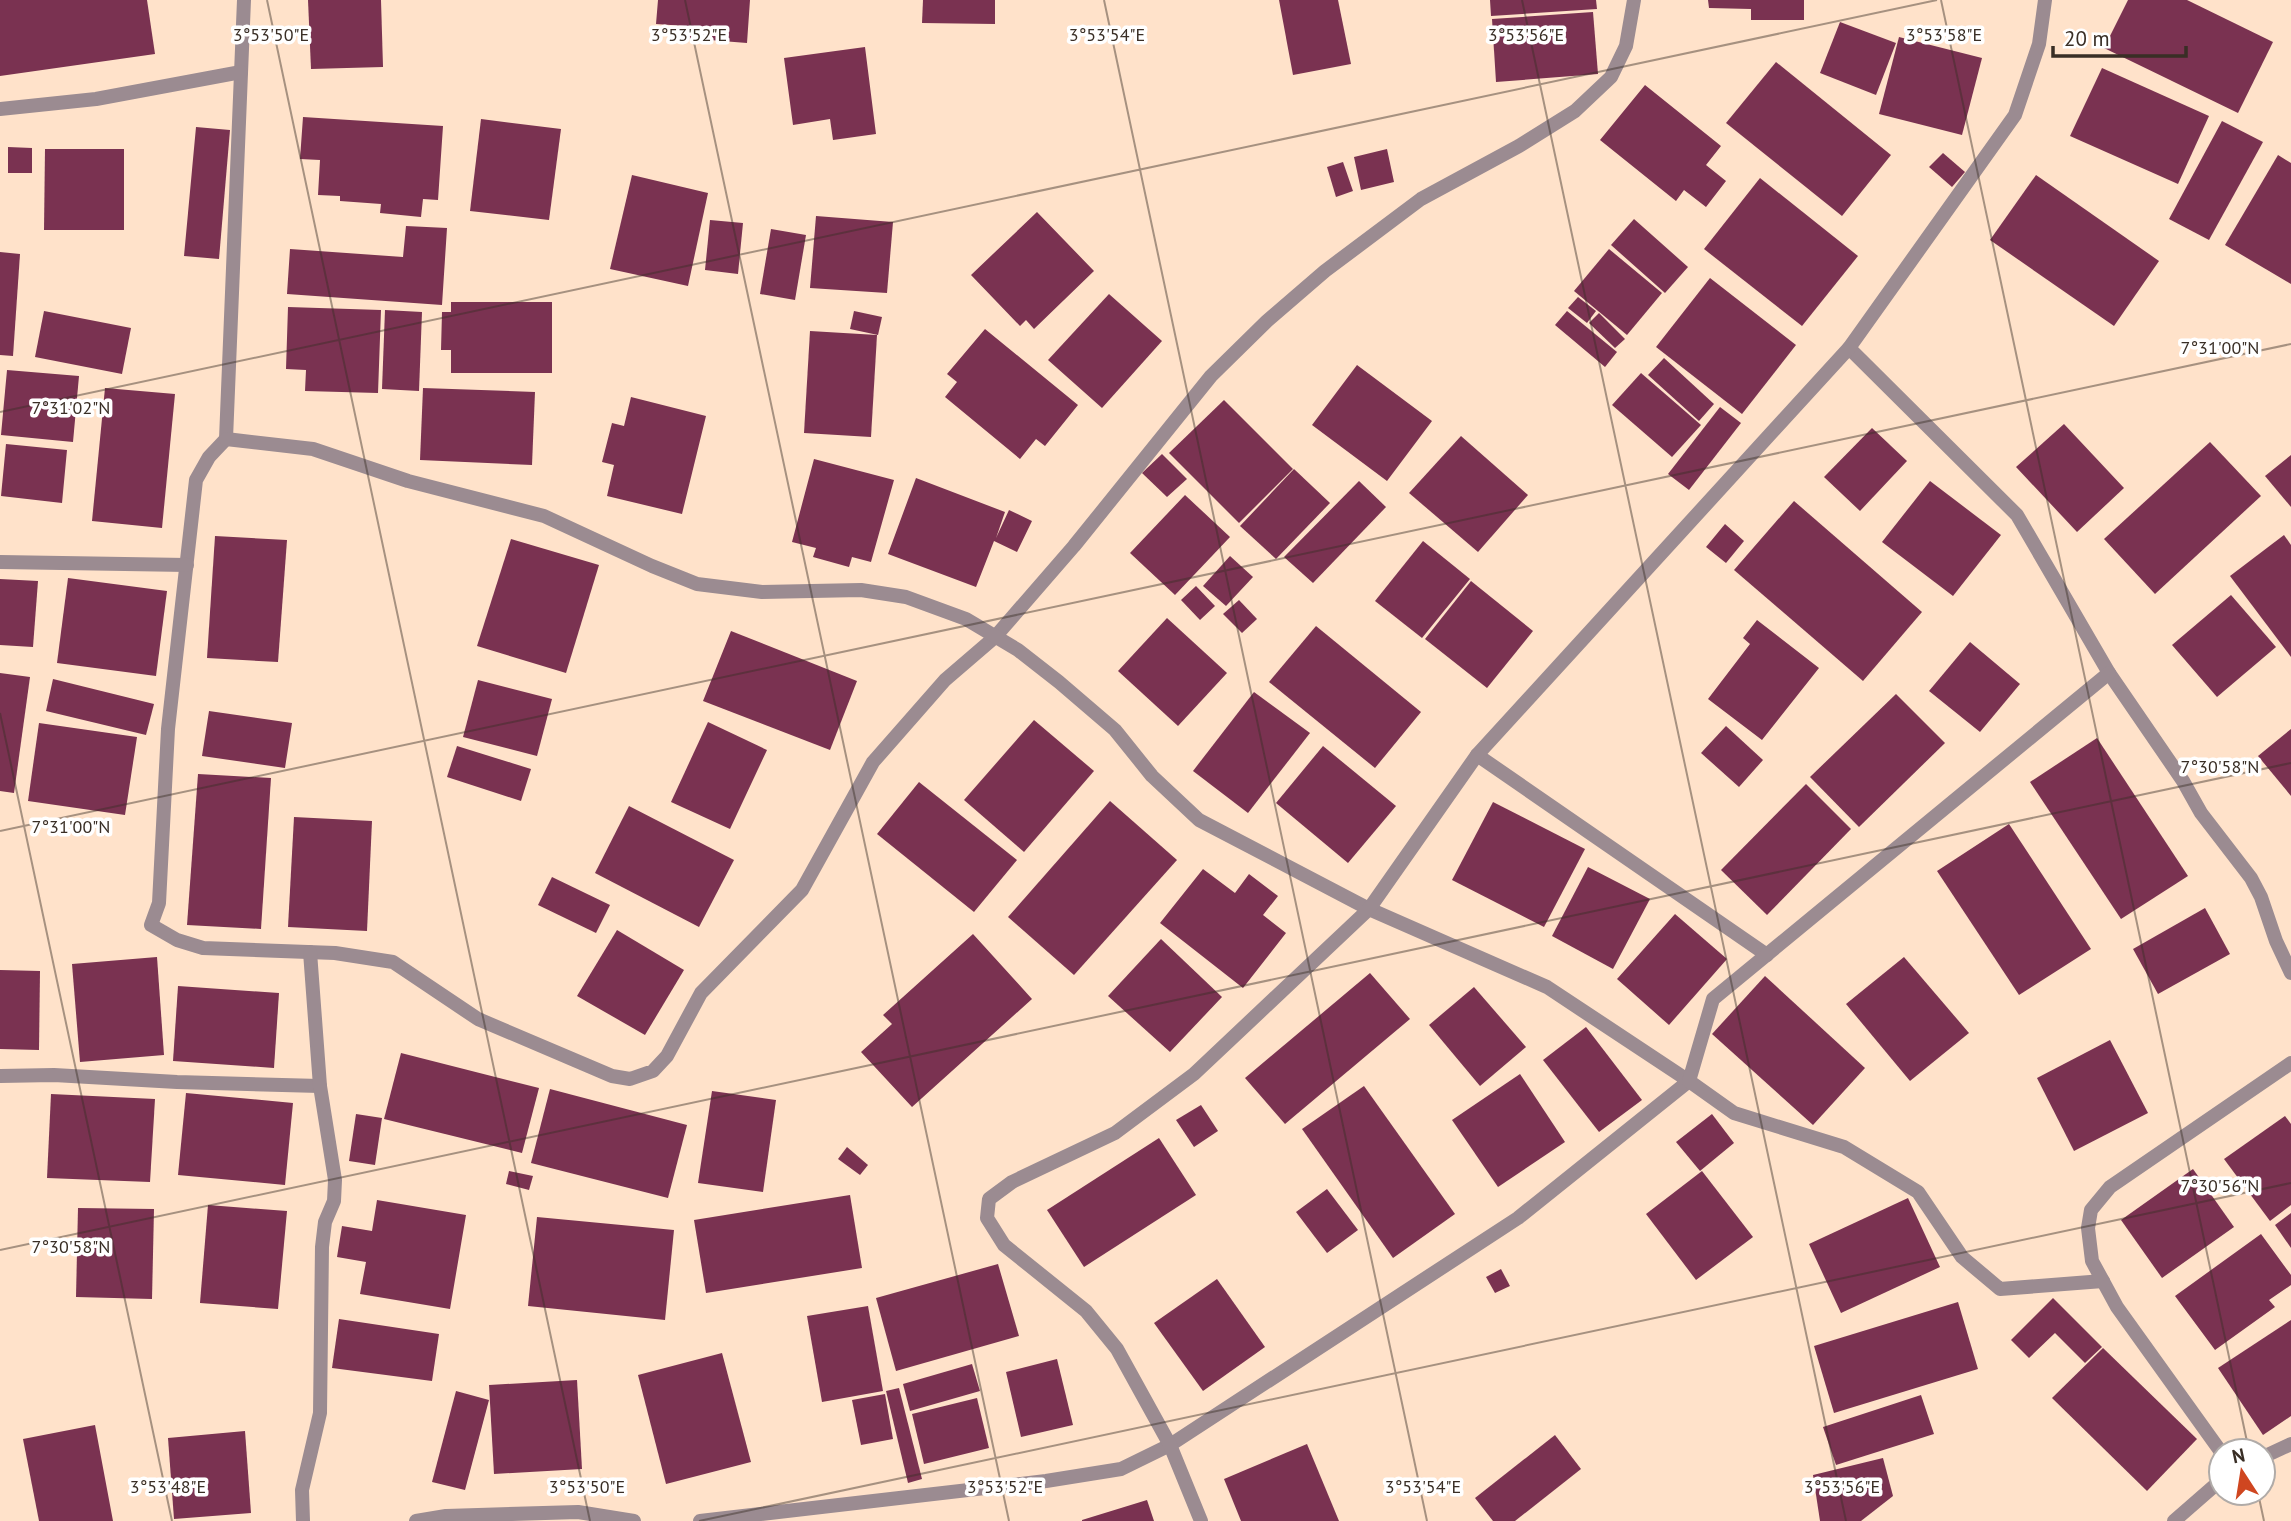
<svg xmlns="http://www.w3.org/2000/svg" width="2291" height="1521" viewBox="0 0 2291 1521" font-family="'PT Sans',sans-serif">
<rect width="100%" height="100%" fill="#ffe2ca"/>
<g fill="#7a3251">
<polygon points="0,0 147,0 155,54 0,76"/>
<polygon points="308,0 381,0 383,67 311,69"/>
<polygon points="658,0 750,0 747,43 684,38 685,26 656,24"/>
<polygon points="923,0 995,0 995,24 922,23"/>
<polygon points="1279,0 1338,0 1351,64 1293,75"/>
<polygon points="1490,0 1596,0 1597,9 1491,16"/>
<polygon points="1708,0 1804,0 1804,20 1751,20 1751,9 1709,8"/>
<polygon points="2128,0 2187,0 2273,42 2238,113 2104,48"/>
<polygon points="1593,12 1598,74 1496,82 1492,19"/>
<polygon points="1840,22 1896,43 1876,95 1820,73"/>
<polygon points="1899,37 1982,58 1962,135 1879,114"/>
<polygon points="865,47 876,134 833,140 830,119 793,125 784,58"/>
<polygon points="1776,62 1891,155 1842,216 1726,123"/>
<polygon points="2102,68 2209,116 2178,184 2070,136"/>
<polygon points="1645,85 1721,146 1706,165 1726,181 1706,207 1684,190 1676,201 1600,140"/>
<polygon points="303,117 443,126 438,200 423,199 421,217 380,213 381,204 340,201 340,196 318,195 320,160 300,159"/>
<polygon points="481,119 561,129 549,220 470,211"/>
<polygon points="2222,121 2263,142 2209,240 2169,219"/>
<polygon points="196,127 230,130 219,259 184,256"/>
<polygon points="8,147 32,148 32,173 8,173"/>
<polygon points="45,149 124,149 124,230 44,230"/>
<polygon points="1387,149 1394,182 1361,190 1354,157"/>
<polygon points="1943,153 1965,172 1952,187 1929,167"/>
<polygon points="2278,155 2291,163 2291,284 2225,245"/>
<polygon points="1343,162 1353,191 1336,197 1327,167"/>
<polygon points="632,175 708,193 688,286 610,269"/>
<polygon points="2036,175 2159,261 2114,326 1990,240"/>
<polygon points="1760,178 1858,256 1802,326 1704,249"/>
<polygon points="1037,212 1094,271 1034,329 1026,320 1020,326 971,275"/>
<polygon points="816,216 893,222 887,293 810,288"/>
<polygon points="1634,219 1688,267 1665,293 1611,245"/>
<polygon points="710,220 743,223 738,274 705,270"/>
<polygon points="406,226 447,228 442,305 287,294 290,249 403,257"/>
<polygon points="771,229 806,235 795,300 760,294"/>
<polygon points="1609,249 1662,293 1627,335 1574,291"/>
<polygon points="0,252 20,254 13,356 0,355"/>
<polygon points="1710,278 1796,345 1742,414 1656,347"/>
<polygon points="1109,294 1162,341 1102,408 1048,360"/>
<polygon points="1578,297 1596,311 1587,323 1568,308"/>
<polygon points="451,302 552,302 552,373 451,373 451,350 441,350 442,312 451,312"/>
<polygon points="288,307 381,310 378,393 305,391 306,370 286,369"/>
<polygon points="385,310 422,312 419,391 382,389"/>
<polygon points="44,311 131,328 122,374 35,357"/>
<polygon points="854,311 882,317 878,335 850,329"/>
<polygon points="1567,311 1617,352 1605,367 1555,325"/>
<polygon points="1599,313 1625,339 1615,348 1589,323"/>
<polygon points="985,329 1078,405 1045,446 1036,439 1020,459 945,397 957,382 947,374"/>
<polygon points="810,331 877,335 871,437 804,433"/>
<polygon points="1664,358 1714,404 1699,421 1648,375"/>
<polygon points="1357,365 1432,421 1387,481 1312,425"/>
<polygon points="7,370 79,376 73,442 1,435"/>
<polygon points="1641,373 1701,425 1672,457 1612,405"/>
<polygon points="105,388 175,394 162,528 92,521"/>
<polygon points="423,388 535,392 532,465 420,460"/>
<polygon points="631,397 706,416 682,514 607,496 614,465 602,462 612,423 624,426"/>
<polygon points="1224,400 1293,469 1239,523 1169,453"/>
<polygon points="1720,407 1741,423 1689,490 1668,474"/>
<polygon points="2064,424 2124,488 2077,532 2016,467"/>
<polygon points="1872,428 1907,461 1860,511 1824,477"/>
<polygon points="1461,436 1528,495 1478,552 1409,493"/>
<polygon points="2210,442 2261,496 2155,594 2104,539"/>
<polygon points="6,444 67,450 62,503 1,496"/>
<polygon points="1162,454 1187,479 1167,497 1142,473"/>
<polygon points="2291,455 2291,507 2265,476"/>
<polygon points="814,459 894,480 871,562 852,557 849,567 813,557 816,548 792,542"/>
<polygon points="1294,469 1330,503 1276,559 1240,526"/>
<polygon points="916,478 1005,512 996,538 1009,510 1032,521 1017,552 994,541 976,587 888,554"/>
<polygon points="1359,481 1386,507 1313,583 1284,557"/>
<polygon points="1930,481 2001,535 1953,596 1882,542"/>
<polygon points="1185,495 1230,537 1175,595 1130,553"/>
<polygon points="1794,501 1922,612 1863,681 1734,570"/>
<polygon points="1725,524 1744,541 1726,563 1706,547"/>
<polygon points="2284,535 2291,545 2291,657 2230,576"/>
<polygon points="215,536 287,540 278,662 207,658"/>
<polygon points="511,539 599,565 566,673 477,646"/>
<polygon points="1423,541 1470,579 1422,638 1375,601"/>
<polygon points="1230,556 1253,577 1226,606 1203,586"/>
<polygon points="68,578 167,591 156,676 57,663"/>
<polygon points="0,579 38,581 33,647 0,645"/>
<polygon points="1471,581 1533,631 1487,688 1425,639"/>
<polygon points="1196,586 1215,606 1200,620 1181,600"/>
<polygon points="2231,595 2276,647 2217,697 2172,645"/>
<polygon points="1239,600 1257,619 1242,633 1223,614"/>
<polygon points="1167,618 1227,673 1178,726 1118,671"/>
<polygon points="1757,620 1819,668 1762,740 1708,699 1750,644 1743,638"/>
<polygon points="1316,626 1421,712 1375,768 1269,682"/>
<polygon points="731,631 857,681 830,750 703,701"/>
<polygon points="1970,642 2020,684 1980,732 1929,691"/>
<polygon points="0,673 30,677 14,793 0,791"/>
<polygon points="53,679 154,704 146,735 46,711"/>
<polygon points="478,680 552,699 537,756 463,737"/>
<polygon points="1254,692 1310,733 1248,813 1193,771"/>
<polygon points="1896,694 1945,743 1859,827 1810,777"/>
<polygon points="209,711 292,723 285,768 202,756"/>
<polygon points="1034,720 1094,771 1024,852 964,800"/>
<polygon points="708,722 767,750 730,829 671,802"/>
<polygon points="39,723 137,737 125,815 28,801"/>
<polygon points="1726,726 1763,760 1739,787 1701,753"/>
<polygon points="2291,729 2291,796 2258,756"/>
<polygon points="2097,738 2188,876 2121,919 2030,782"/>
<polygon points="457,746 531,769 521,801 447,777"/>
<polygon points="1323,746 1396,806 1348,863 1276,803"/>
<polygon points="198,774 271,778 261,929 187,925"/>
<polygon points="919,782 1017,860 974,912 877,834"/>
<polygon points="1806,784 1851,829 1767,915 1721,870"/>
<polygon points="1110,801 1177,860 1074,975 1008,917"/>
<polygon points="1493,802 1585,849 1544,927 1452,880"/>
<polygon points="629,806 734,860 699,927 595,873"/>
<polygon points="294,817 372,821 367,931 288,927"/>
<polygon points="2009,824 2091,949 2019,995 1937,871"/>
<polygon points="1588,867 1650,899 1613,969 1552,936"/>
<polygon points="1203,869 1235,893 1249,874 1278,896 1263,915 1286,933 1243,988 1160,923"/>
<polygon points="552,877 610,905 596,933 538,905"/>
<polygon points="2205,908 2230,954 2158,994 2133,949"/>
<polygon points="1675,914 1727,959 1669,1025 1617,979"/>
<polygon points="617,930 684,970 645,1035 577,996"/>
<polygon points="973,934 1032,999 912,1107 861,1052 892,1024 883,1015"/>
<polygon points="1161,939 1222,997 1170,1052 1108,996"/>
<polygon points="157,957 164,1055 80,1062 72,964"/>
<polygon points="1904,957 1969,1033 1910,1081 1846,1004"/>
<polygon points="0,970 40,971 39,1050 0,1049"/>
<polygon points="1370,973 1410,1019 1285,1124 1245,1078"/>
<polygon points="1765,976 1865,1068 1813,1125 1712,1034"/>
<polygon points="178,986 279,993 274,1068 173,1061"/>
<polygon points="1474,987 1526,1047 1480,1086 1429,1025"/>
<polygon points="1586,1027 1642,1100 1599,1132 1543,1060"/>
<polygon points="2110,1040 2148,1113 2074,1151 2037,1078"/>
<polygon points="401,1053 539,1088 522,1153 384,1119"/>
<polygon points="1520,1074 1565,1142 1498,1187 1452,1120"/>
<polygon points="1364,1086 1455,1214 1393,1258 1302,1129"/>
<polygon points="550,1089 687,1125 668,1198 531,1163"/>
<polygon points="712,1091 776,1100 763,1192 698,1183"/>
<polygon points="186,1093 293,1103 285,1185 178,1175"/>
<polygon points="51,1094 155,1099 150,1182 47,1178"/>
<polygon points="1201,1105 1218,1131 1194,1147 1176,1120"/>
<polygon points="356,1114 382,1118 375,1165 349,1161"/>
<polygon points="1712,1114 1734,1143 1700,1171 1676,1142"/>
<polygon points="2285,1116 2291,1124 2291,1205 2270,1221 2224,1159"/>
<polygon points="1159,1138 1196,1195 1084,1267 1047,1210"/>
<polygon points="847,1147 868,1165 860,1175 838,1159"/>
<polygon points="2193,1169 2234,1227 2162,1278 2121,1220"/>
<polygon points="509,1171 533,1176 529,1190 506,1184"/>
<polygon points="1702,1171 1753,1237 1696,1280 1646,1214"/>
<polygon points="1327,1189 1358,1230 1327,1253 1296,1212"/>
<polygon points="850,1195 862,1268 706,1293 694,1220"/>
<polygon points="1908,1198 1940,1267 1841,1313 1809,1244"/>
<polygon points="377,1200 466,1215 450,1309 360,1294 366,1262 337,1257 342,1226 372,1231"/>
<polygon points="208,1205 287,1211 278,1309 200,1303"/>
<polygon points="78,1208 154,1209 152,1299 76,1297"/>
<polygon points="2291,1213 2291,1248 2275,1225"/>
<polygon points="537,1217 674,1230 665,1320 528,1306"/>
<polygon points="2261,1234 2291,1275 2291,1285 2269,1300 2275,1307 2215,1350 2175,1296"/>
<polygon points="998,1264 1019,1336 896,1371 876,1298"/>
<polygon points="1501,1269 1510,1286 1495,1293 1486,1277"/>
<polygon points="1217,1279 1265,1347 1203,1391 1154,1323"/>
<polygon points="2053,1298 2102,1347 2085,1363 2055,1333 2029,1358 2011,1340"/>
<polygon points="1958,1302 1978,1369 1834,1413 1814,1346"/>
<polygon points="868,1306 883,1391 822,1402 807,1316"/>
<polygon points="339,1319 439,1334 432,1381 332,1368"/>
<polygon points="2291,1320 2291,1416 2263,1435 2218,1368"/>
<polygon points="2103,1348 2197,1439 2147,1491 2052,1398"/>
<polygon points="722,1353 751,1462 666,1484 638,1375"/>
<polygon points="1057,1359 1073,1425 1021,1437 1006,1372"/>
<polygon points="972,1364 980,1391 910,1411 903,1384"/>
<polygon points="577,1380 582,1469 494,1474 489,1385"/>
<polygon points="899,1388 922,1479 908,1483 886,1391"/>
<polygon points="456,1391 489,1400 465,1490 432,1482"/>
<polygon points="885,1394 893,1439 861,1445 852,1400"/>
<polygon points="1921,1395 1934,1434 1836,1465 1823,1427"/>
<polygon points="977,1398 989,1448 924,1464 912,1414"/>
<polygon points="95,1425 113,1521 39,1521 23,1439"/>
<polygon points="245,1431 251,1513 174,1519 168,1438"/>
<polygon points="1555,1435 1581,1469 1515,1521 1493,1521 1475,1498"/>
<polygon points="1307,1444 1339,1521 1241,1521 1224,1479"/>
<polygon points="1883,1458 1893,1496 1861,1521 1820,1521 1813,1475"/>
<polygon points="1147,1500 1154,1521 1082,1521 1082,1520"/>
</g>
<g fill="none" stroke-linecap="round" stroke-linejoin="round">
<g stroke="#9b8b91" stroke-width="14">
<polyline points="244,0 226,439 209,457 196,480 168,729 159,903 151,925 177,940 203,948 335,953 393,962 478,1019 612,1076 630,1079 653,1071 667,1056 701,993 802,890 873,762 945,680 995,637 1074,546 1211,376 1267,321 1325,271 1421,199 1519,146 1575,111 1611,77 1626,46 1634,0"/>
<polyline points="0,109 96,99 241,72"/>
<polyline points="1849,348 2017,515 2109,673 2183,781 2201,813 2251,878 2261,897 2276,941 2291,973"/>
<polyline points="226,439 313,449 408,481 544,516 652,566 697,584 762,592 861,590 906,597 966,619 1018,650 1059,682 1115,730 1152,776 1199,820 1369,909 1547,987 1689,1081 1518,1218 1170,1445 1121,1469 1046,1481 700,1521"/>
<polyline points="0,562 187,565"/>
<polyline points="1477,755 1767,955"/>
<polyline points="0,1076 54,1075 177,1082 320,1086"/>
<polyline points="2103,1281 2000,1289 1962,1257 1918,1192 1844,1147 1734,1113 1689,1081 1713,999 2109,673"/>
<polyline points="2221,1452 2117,1307 2092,1261 2088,1228 2091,1210 2110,1187 2291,1063"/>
<polyline points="2263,1457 2291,1444"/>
<polyline points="303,1521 302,1490 320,1413 322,1247 325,1222 334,1201 335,1180 320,1086 310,952"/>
<polyline points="416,1521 446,1516 578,1512 634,1521"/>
<polyline points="1201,1521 1170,1445 1117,1349 1086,1311 1004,1245 987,1218 989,1199 1012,1182 1115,1133 1194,1074 1369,909 1477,755 1849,348 2015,115 2039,44 2045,0"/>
<polyline points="2174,1521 2221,1480"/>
</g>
</g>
<path fill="none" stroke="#392e25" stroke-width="2" stroke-opacity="0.45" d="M267,0l323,1521M685,0l324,1521M1104,0l323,1521M1522,0l324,1521M1941,0l308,1451M0,412l1937,-412M0,713l172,808M0,831l2291,-487M0,1250l2291,-487M2258,1493l6,28M699,1521l1592,-338"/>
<g font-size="18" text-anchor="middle" fill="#392e25" stroke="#fff" stroke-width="7" stroke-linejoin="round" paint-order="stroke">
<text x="271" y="41">3°53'50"E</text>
<text x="689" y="41">3°53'52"E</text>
<text x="1107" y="41">3°53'54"E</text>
<text x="1526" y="41">3°53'56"E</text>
<text x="1944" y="41">3°53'58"E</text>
<text x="2220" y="354">7°31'00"N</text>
<text x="71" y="414">7°31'02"N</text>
<text x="2220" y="773">7°30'58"N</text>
<text x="71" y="833">7°31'00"N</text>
<text x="2220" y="1192">7°30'56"N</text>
<text x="71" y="1253">7°30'58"N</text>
<text x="168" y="1493">3°53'48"E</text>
<text x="587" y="1493">3°53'50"E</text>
<text x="1005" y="1493">3°53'52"E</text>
<text x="1423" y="1493">3°53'54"E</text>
<text x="1842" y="1493">3°53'56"E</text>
</g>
<g transform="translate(2242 1472) rotate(348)"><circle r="33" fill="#ffffff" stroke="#b0aba8" stroke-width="2"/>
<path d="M0-5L12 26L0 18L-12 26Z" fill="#cf4620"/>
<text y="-10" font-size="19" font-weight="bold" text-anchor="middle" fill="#392e25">N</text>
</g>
<path d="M2053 46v10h133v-10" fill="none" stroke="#392e25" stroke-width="3.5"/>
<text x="2064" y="46" font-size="21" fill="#392e25" stroke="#ffffff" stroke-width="5" paint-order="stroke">20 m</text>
</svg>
